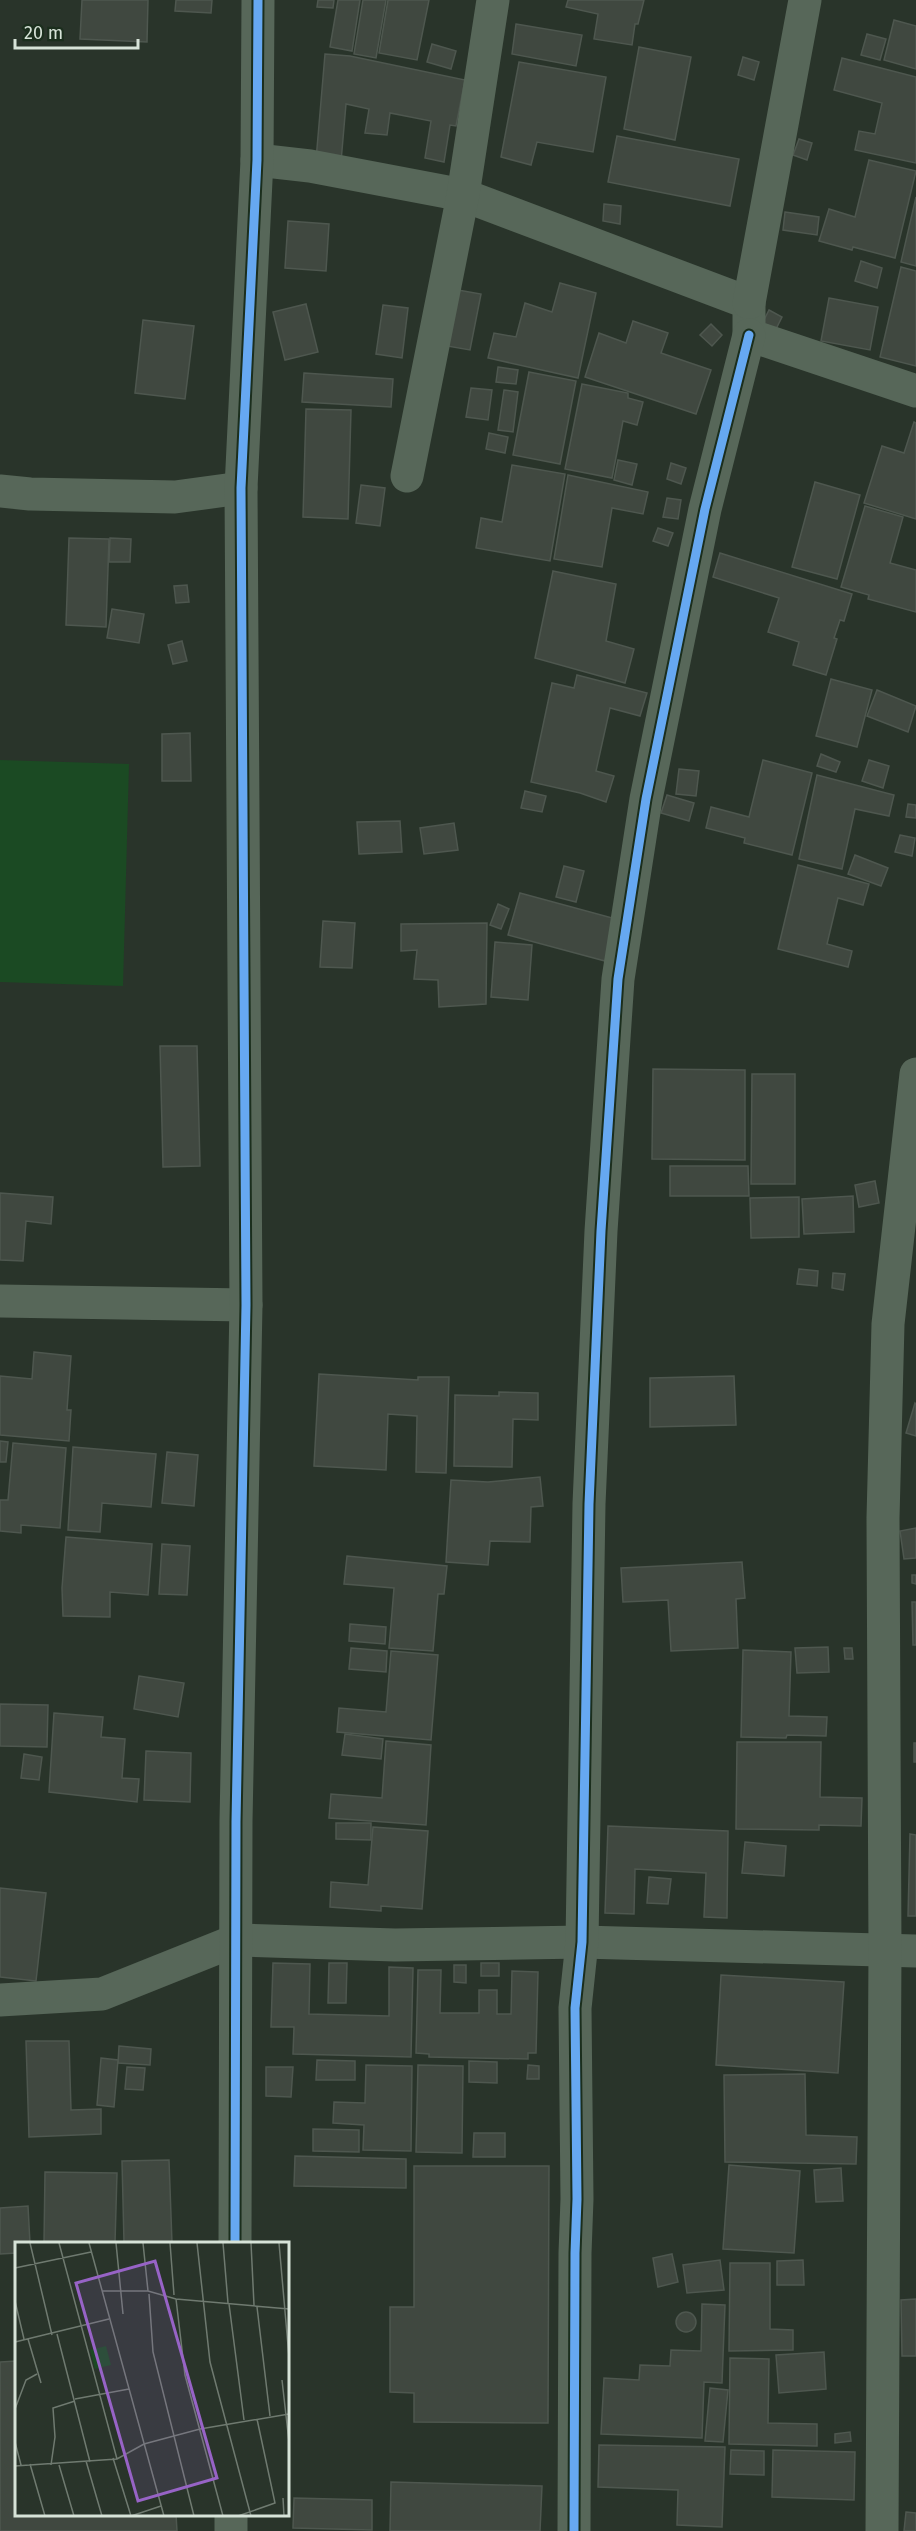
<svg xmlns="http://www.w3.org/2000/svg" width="916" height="2531" viewBox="0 0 916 2531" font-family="'Fira Sans',sans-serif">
<rect width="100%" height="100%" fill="#29342a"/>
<polygon fill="#1b4a23" points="0,760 129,764 123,986 0,982"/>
<g fill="#404840" stroke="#4e574f" stroke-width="1.5">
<polygon points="82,0 148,0 147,42 80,39"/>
<polygon points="176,0 212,0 211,13 175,11"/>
<polygon points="318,0 334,0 333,8 317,7"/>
<polygon points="338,0 360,0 352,51 330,47"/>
<polygon points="363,0 386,0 376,58 354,54"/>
<polygon points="388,0 429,0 417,60 379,53"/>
<polygon points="568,0 644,0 638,24 635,24 632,45 594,39 598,14 566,7"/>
<polygon points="894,20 916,26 916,69 884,60"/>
<polygon points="516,24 582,35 576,66 512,54"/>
<polygon points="867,34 886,39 880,60 861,55"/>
<polygon points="432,44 456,51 451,69 427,62"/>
<polygon points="639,47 691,57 675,140 624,129"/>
<polygon points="325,54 350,56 465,80 456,126 450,125 444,162 425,158 431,121 390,113 387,135 365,133 369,109 346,104 341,162 316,160"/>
<polygon points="743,57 759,62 754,80 738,75"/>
<polygon points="842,58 916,77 916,163 855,150 859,131 875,134 882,103 834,90"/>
<polygon points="519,62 606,77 593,152 537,142 531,165 501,157"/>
<polygon points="617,136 739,159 730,206 608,182"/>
<polygon points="799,139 812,143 807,160 793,155"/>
<polygon points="869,160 916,171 895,258 853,247 852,250 819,241 829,209 855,217"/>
<polygon points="916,197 916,266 901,262"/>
<polygon points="604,204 621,206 620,224 603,221"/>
<polygon points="785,212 819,217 817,235 783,230"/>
<polygon points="288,221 329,224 326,271 285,268"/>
<polygon points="861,261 882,268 877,288 855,281"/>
<polygon points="901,267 916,271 916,366 880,357"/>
<polygon points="560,283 596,293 578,378 488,358 494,333 516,337 525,303 552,312"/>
<polygon points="458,290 481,294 470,350 447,346"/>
<polygon points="829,298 878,307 870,350 821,341"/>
<polygon points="306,304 318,352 285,360 273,312"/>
<polygon points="383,305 408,308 402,358 376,354"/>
<polygon points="769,310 782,317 775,331 762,324"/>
<polygon points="143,320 194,326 185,399 135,393"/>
<polygon points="633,321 668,333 661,353 711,370 696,414 585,377 599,333 626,343"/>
<polygon points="711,324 722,335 712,346 700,335"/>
<polygon points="498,367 518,370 516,384 496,382"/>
<polygon points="529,372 576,381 560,464 513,455"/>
<polygon points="304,373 393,379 391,407 302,402"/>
<polygon points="582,384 628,393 628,398 643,402 637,425 623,421 612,478 565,469"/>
<polygon points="471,388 492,390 488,420 466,417"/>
<polygon points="504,390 518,392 513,432 498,430"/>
<polygon points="306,409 351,410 348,519 303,517"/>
<polygon points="914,422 916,423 916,519 864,503 882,446 904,453"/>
<polygon points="489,433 508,437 505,453 486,449"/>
<polygon points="618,460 637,464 632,485 614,480"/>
<polygon points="671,463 686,468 681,484 667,479"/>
<polygon points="512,465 565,474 550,561 476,548 481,518 502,522"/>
<polygon points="568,475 648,492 643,514 612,508 602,567 554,559"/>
<polygon points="815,482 860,495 837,579 792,567"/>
<polygon points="361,485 385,488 380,526 356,523"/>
<polygon points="667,498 681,500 678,519 663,517"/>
<polygon points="865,506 903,517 890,563 916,570 916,612 868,599 869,595 841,587"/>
<polygon points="658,528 673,533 668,546 653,541"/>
<polygon points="69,538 109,539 106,627 66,625"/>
<polygon points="110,538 131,539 130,562 109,562"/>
<polygon points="720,553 852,594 844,621 840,620 834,638 837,639 826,675 793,665 799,642 768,632 779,598 713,577"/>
<polygon points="553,571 616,584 606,641 634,649 625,683 535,658"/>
<polygon points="187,585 189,602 176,603 174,586"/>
<polygon points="112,609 144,614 139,643 107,638"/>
<polygon points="182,641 187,661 173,664 168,645"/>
<polygon points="577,675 647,693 640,716 610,708 596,771 614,776 606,802 580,793 531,782 552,683 574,688"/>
<polygon points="831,679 872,690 857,747 816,736"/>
<polygon points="877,690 916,706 908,732 867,716"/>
<polygon points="190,733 191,781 162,781 162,734"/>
<polygon points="821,754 840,762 836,772 817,766"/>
<polygon points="763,760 812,773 792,855 744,843 745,838 706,828 711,807 749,817"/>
<polygon points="869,760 889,766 883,788 862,781"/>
<polygon points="679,769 699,771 696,796 676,794"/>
<polygon points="817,775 894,795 889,816 855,809 842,869 799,859"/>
<polygon points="525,791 546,796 542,812 521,808"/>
<polygon points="667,795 694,803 689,821 661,813"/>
<polygon points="908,804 916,805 916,818 906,817"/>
<polygon points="400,821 402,852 359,854 357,822"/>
<polygon points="454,823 458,850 424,854 420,828"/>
<polygon points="900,835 915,838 912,856 895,852"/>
<polygon points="855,855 888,868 881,886 848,874"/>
<polygon points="798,865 869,884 863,905 838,898 827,944 852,951 848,967 778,949"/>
<polygon points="564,866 584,871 576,902 556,897"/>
<polygon points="520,893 616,919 605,961 508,935"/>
<polygon points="498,904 509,909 501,929 490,925"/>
<polygon points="323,921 355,923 352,968 320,967"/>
<polygon points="487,923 486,1004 439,1007 438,980 414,979 417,950 401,951 401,924"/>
<polygon points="495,942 532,945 528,1000 491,997"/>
<polygon points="160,1046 197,1046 200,1166 163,1167"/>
<polygon points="653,1069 745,1070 745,1160 652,1159"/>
<polygon points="752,1074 795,1074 795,1184 751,1184"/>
<polygon points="670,1166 748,1166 749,1196 670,1196"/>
<polygon points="875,1181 879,1203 859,1207 855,1185"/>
<polygon points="0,1193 53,1197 51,1224 26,1221 23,1261 0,1260"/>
<polygon points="853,1196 854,1232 804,1234 802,1199"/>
<polygon points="799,1197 799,1237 751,1238 750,1198"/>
<polygon points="799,1269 818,1271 817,1286 797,1284"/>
<polygon points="833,1273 845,1274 843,1290 832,1288"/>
<polygon points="34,1352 71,1356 67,1410 71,1410 69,1441 0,1435 0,1376 32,1379"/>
<polygon points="319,1374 418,1380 418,1377 449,1377 446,1473 416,1472 417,1416 388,1414 386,1470 314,1466"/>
<polygon points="734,1376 736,1425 650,1427 650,1378"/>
<polygon points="499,1392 538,1393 538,1420 513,1419 512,1467 454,1466 455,1395 499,1396"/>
<polygon points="915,1403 916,1404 916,1436 906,1433"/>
<polygon points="0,1441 8,1442 6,1462 0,1462"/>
<polygon points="13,1443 66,1448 60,1528 21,1525 21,1533 0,1531 0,1500 8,1500"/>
<polygon points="73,1447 156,1454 151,1507 102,1503 100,1532 68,1530"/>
<polygon points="167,1452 198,1455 194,1506 162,1503"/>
<polygon points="540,1477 543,1506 531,1507 530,1542 490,1541 488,1565 446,1562 451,1480 488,1482"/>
<polygon points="916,1528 916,1558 904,1559 900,1531"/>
<polygon points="66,1537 152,1544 148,1595 110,1592 110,1617 63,1616 62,1588"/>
<polygon points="162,1544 190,1546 187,1595 159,1594"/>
<polygon points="347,1556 447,1566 444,1594 438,1594 433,1651 389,1648 394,1588 344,1584"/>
<polygon points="742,1562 745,1598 736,1599 738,1648 671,1651 668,1600 623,1602 621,1568"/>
<polygon points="912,1575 916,1575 916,1584 912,1583"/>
<polygon points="912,1602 916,1602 916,1645 913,1645"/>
<polygon points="350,1624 386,1627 385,1644 349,1641"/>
<polygon points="828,1647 829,1672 797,1673 795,1648"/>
<polygon points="351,1648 387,1651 386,1672 349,1669"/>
<polygon points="844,1648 852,1648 853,1659 845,1659"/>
<polygon points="743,1650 791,1652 789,1716 827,1717 826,1736 787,1735 786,1738 741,1737"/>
<polygon points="391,1651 438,1655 431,1740 337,1732 339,1708 386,1712"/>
<polygon points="139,1676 184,1683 178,1717 134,1709"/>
<polygon points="0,1704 48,1705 47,1747 0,1746"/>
<polygon points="54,1713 103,1717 101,1737 125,1739 122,1778 139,1779 137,1802 49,1792"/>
<polygon points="345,1734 383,1739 381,1759 342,1755"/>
<polygon points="386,1741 431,1745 426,1825 329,1818 331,1794 382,1798"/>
<polygon points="737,1742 821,1742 820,1797 862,1798 861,1826 819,1825 819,1830 736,1829"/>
<rect x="914" y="1743" width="2" height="19"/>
<polygon points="146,1751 191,1753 190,1802 144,1800"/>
<polygon points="24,1754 42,1757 39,1780 21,1778"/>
<polygon points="336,1823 371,1823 371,1840 336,1839"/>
<polygon points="608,1826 728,1831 727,1918 704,1917 706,1873 635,1869 634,1914 605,1913"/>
<polygon points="373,1827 428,1831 422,1909 381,1906 381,1911 330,1907 331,1882 368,1885"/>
<polygon points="910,1834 916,1835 916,1916 908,1916"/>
<polygon points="745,1842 786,1846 784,1876 742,1873"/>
<polygon points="649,1877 671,1879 668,1904 647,1903"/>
<polygon points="0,1888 46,1893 36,1981 0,1977"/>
<polygon points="273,1963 310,1964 309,2014 389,2016 389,1967 413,1968 411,2057 293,2054 294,2027 271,2027"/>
<polygon points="329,1963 347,1963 346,2003 328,2003"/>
<rect x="481" y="1963" width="18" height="13"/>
<polygon points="454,1965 466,1965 466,1983 454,1982"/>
<polygon points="418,1970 441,1970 440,2013 479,2013 479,1990 497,1990 497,2014 511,2014 512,1971 538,1972 536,2053 528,2053 528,2059 429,2057 429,2054 416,2053"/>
<polygon points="721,1975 844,1982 838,2073 716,2065"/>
<polygon points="26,2041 69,2041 71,2110 101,2109 101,2134 29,2137"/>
<polygon points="119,2046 151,2049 150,2065 118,2063"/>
<polygon points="101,2058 118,2060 114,2107 97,2105"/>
<polygon points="317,2060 355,2061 355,2080 316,2080"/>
<polygon points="469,2061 497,2062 497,2083 469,2082"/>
<polygon points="366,2065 412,2066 411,2151 363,2150 364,2125 333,2123 334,2102 365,2103"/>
<polygon points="418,2065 463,2066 462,2153 416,2152"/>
<polygon points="528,2065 539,2066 539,2079 527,2079"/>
<polygon points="127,2067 145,2068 143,2090 125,2089"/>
<polygon points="266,2067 293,2067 291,2097 266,2096"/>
<polygon points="805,2074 806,2135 857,2137 856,2164 725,2162 724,2075"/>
<polygon points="313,2129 359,2130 359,2152 313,2151"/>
<polygon points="474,2133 505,2133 505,2157 473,2157"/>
<polygon points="295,2156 406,2159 406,2188 294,2186"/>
<polygon points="169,2160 172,2243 124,2243 122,2161"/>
<polygon points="729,2165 800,2171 794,2253 723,2249"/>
<polygon points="414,2166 549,2166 548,2423 414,2422 414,2393 390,2392 390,2307 414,2307"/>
<polygon points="841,2168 843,2201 816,2202 814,2170"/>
<polygon points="45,2172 117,2173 115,2243 44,2243"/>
<polygon points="28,2206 30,2243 16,2243 16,2253 0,2254 0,2208"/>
<polygon points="672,2254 678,2282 658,2287 653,2258"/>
<polygon points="720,2260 724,2290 687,2293 683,2265"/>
<polygon points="803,2260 804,2285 777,2285 777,2261"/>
<polygon points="730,2263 770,2263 770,2329 793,2330 793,2350 729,2351"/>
<polygon points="916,2299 916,2356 902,2356 901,2300"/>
<polygon points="702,2304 725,2305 722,2383 704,2382 702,2438 601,2434 604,2378 639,2380 640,2365 670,2366 671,2350 701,2351"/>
<circle cx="686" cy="2322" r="10"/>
<polygon points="824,2352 826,2389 779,2393 776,2355"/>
<polygon points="730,2358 769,2359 768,2423 817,2424 817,2446 729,2444"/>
<polygon points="16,2361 16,2514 176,2514 177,2531 0,2531 0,2362"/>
<polygon points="710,2388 728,2390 723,2442 705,2441"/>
<polygon points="850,2432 851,2441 835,2443 835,2434"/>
<polygon points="599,2445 725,2447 722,2527 677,2525 678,2490 598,2487"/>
<polygon points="731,2450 764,2451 764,2475 730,2474"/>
<polygon points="773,2450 855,2452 854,2500 772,2497"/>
<polygon points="391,2482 542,2486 540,2531 390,2531"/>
<polygon points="294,2498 372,2500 372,2530 293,2528"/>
<polygon points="906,2512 916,2513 916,2531 904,2531"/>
</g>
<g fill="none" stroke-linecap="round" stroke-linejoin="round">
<g stroke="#576759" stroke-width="33">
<polyline points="257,160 310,166 463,195 749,303 749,335 916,391"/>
<polyline points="749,303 805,0"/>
<polyline points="407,476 463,195 493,0"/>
<polyline points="0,491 30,494 175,497 241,488"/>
<polyline points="0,1301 246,1305"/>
<polyline points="0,2000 102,1994 237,1940 395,1945 582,1942 916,1951"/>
<polyline points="235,2243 236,1822 246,1305 241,488 257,160 258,0"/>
<polyline points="231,2531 231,2514"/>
<polyline points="574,2531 575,2253 577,2199 575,2008 582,1942 589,1504 601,1231 618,979 646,799 705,509 749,335"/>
<polyline points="882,2531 885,1949 883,1518 888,1324 916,1074"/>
</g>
<g stroke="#1b2e1d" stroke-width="13">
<g id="cycleway">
<polyline points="235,2243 236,1822 246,1305 241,488 257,160 258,0"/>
<polyline points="574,2531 575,2253 577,2199 575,2008 582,1942 589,1504 601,1231 618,979 646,799 705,509 749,335"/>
</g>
</g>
<use href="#cycleway" stroke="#66a8f1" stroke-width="9"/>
</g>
<g transform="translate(15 2242)">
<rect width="274" height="274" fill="#29342a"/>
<path d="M91,104l5,19 -16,4 -5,-19z" fill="#1b4a23"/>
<path fill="none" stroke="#6f7a70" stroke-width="1.5" d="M15,1l22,92M44,1l58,216M74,1l75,273M101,1l7,71M128,1l5,48M155,1l4,52M182,1l13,119 41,154M208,1l5,60M236,1l3,62M264,1l10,114M0,26l76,-16M87,49h46l28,8 113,10M134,52l4,58 41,164M161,57l9,76 38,141M0,59l9,38M214,62l15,116M242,65l13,109M42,92l33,128M13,97l13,44M0,100l94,-23M267,138l7,62M60,157l54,-10M0,167l11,-29 11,-6M0,200l6,23M98,216l18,58M71,219l16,55M15,222l15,52M36,223l4,-28 -2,-29 22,-7M44,223l15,51M0,224l102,-7 27,-15 56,-15 89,-15M268,256l1,18M116,274l30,-10M223,274l37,-13 -18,-84"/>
<path fill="#9763c6" fill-opacity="0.15" stroke="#9763c6" stroke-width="3" d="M140,19l62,217 -79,23 -62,-218z"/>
<rect width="274" height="274" fill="none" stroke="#d7e3d8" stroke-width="3"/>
</g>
<path d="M15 39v9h123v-9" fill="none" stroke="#d7e3d8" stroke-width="3"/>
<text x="24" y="39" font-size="18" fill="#d7e3d8" stroke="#1b2e1d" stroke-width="4.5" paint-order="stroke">20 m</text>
</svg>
